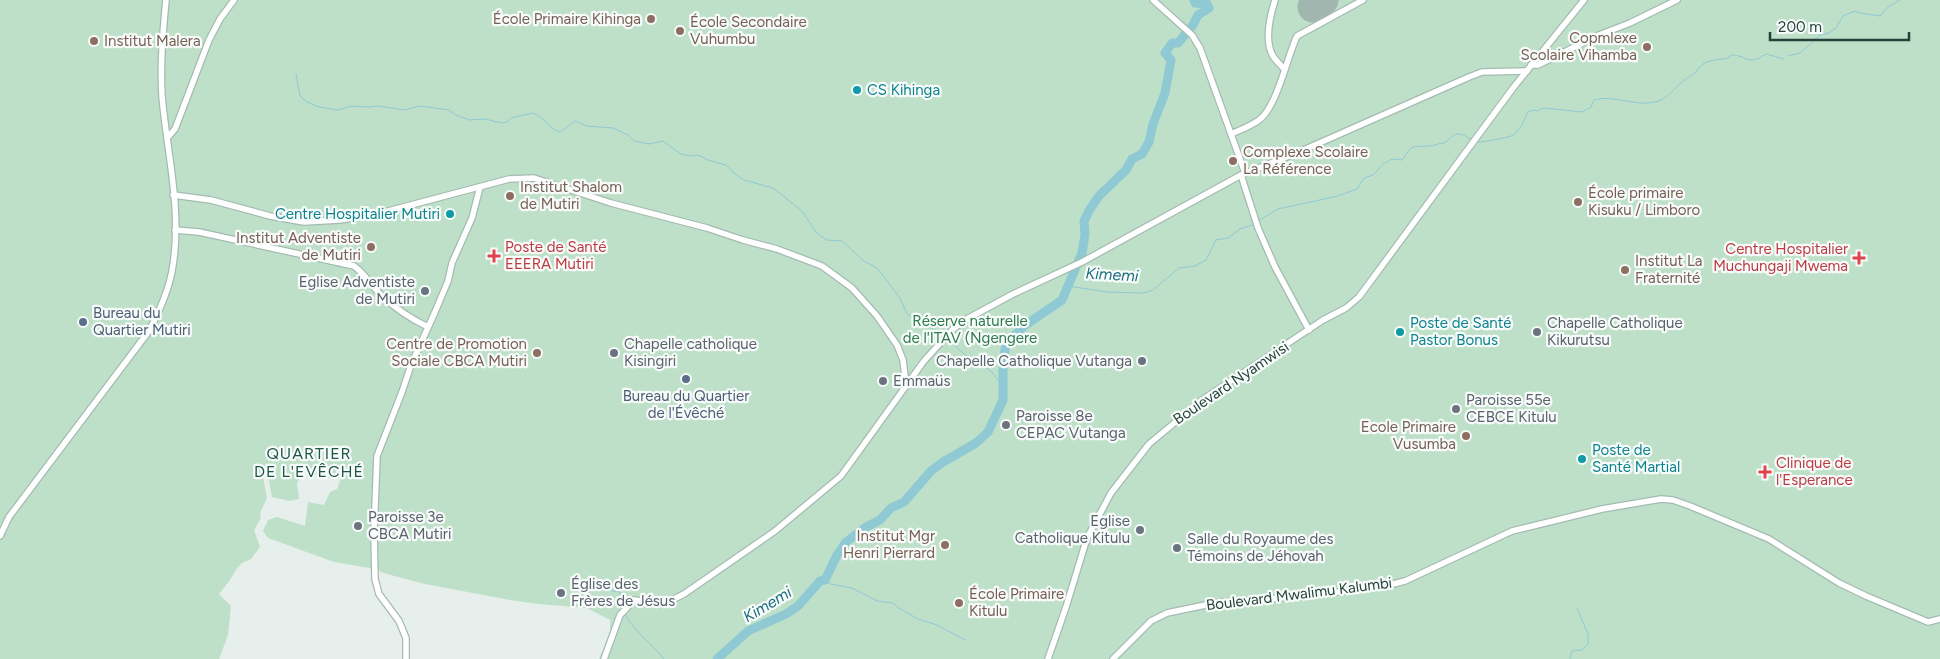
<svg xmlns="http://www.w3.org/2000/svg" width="1940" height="659" viewBox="0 0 1940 659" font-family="Figtree,sans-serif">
<rect width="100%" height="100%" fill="#e6efeb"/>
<polygon fill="#bfe0c8" points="0,0 1940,0 1940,659 599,659 610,632 610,620 587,608 538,604 510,600 425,584 383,573 375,569 334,562 268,538 263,531 268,520 277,517 305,526 308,502 324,505 330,492 337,489 341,478 325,478 301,469 298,470 301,477 297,483 299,499 290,501 272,497 268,476 265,474 263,477 267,498 260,513 261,518 254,530 260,547 251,559 242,563 237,568 230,580 219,594 231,606 228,635 219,659 0,659"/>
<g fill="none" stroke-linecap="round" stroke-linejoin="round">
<g stroke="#8ec9d4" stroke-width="1">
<polyline points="1788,56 1800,53 1820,35 1829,33 1836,28 1843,16 1855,11 1860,13 1880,16 1888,7 1900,0"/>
<path d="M296,74l4,22 7,6 12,5 19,3 13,-4 17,1 10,-1 26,4 16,-4 29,4 7,5 13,5 16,-1 17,4 5,-1 4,-4 22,-5c11,4 16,16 27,19l15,-11 12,5 26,2 15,7 6,6 15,3 14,-3 18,13 9,2 8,-1 10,5 18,5 8,8 10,7 29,8 29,23 14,21 6,5 5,3 15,1 22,20 14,8 22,29 7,16 35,20"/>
<path d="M1477,142c3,1 33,-5 37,-7l8,-10 6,-13 5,-2 5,1 5,-3 39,4 9,-5 3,-7c18,-6 41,7 61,2 12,-2 18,-13 27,-20 4,-4 9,-6 13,-9 3,-3 4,-6 8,-9 8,-5 17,-4 26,-6l2,-3c17,0 16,12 35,-1l18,5"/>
<path d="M1258,221l20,-12 60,-13 19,-7 7,-11 9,-3 10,-11 9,-5 10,1c11,-15 7,-13 26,-14 6,0 10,-3 17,-3 11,-11 12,-12 26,-4"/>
<polyline points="1068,286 1107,292 1144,293 1153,290 1179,268 1195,266 1206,260 1216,240 1228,238 1240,229 1255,224"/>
<polyline points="948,339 964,354 991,371 1005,389"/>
<polyline points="825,580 831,584 852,588 877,601 893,603 899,608 918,619 937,625 965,640"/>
<polyline points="601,584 613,591 620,592 621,606 622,609"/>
<path d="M624,612c9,19 27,31 40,47"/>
<polyline points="1570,659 1572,651 1582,650 1588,644 1588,634 1577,608"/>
</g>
<polyline stroke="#8ec9d4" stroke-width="9" points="717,659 748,631 786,614 798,606 820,581 825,580 837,555 846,542 866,527 880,520 891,508 904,502 931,471 943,462 976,443 988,432 1003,400 1003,363 1006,344 1024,326 1062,300 1082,253 1085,235 1084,221 1090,209 1099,196 1126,170 1132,159 1142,154 1149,142 1153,124 1165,93 1171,60 1165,53 1172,43 1178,43 1193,25 1198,15 1209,8 1207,4 1195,3 1194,0"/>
<polyline stroke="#a2b6b0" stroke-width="31" points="1313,7 1323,0"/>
<g stroke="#a4bbb3" stroke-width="8">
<g id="secondary">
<polyline points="1153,0 1192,35 1200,48 1245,173"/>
<path d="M1275,0c-5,16 -11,41 -2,56 3,5 8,9 11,13"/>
<polyline points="1531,65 1538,65 1599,35 1630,23 1677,0"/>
<path d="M1231,134c9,-4 20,-8 28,-14 18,-13 28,-63 38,-84l66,-36"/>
<polyline points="168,137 175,129 209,40 220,19 234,0"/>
<polyline points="1241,175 1258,228 1275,267 1309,330"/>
<polyline points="173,195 211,200 270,216 304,222 339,220 377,214 509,179 534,178 611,203 707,228 743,240 777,249 822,266 852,288 877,316 897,345 903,360 906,385"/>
<path d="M175,230l24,2 155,34c11,8 17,19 27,29 14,13 30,24 47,32"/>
<path d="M0,536l9,-19 140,-186c10,-19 19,-39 23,-60 11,-59 -5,-117 -10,-175 -2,-33 1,-64 4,-96"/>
<polyline points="406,659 406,638 399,621 379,594 375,579 374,533 377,456 402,392 411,365 435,312 448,281 452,263 472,218 480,187"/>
<polyline points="604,659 620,615 634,600 655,603 670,601 684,594 775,531 841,476 924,361 953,329 965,320 1013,294 1082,262 1241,175 1299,152 1469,77 1482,72 1527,71"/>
<polyline points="1048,659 1066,607 1087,538 1111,493 1149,444 1202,400 1323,320 1346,308 1359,297 1513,88 1584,0"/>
<polyline points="1113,659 1151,621 1167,613 1215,603 1306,596 1385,586 1405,581 1512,531 1602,509 1661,499 1673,500 1690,506 1769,539 1839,583 1866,596 1928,622 1940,619"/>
</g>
</g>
<use href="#secondary" stroke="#fff" stroke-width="5.5"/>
</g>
<g fill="#8d6e63" stroke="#f7fbf9" stroke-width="2">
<circle cx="651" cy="19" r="5"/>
<circle cx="680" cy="31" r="5"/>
<circle cx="94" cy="41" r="5"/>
<circle cx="1647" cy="47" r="5"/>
<circle cx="1233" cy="161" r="5"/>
<circle cx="510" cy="196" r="5"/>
<circle cx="1578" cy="202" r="5"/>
<circle cx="371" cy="247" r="5"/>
<circle cx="1625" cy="270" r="5"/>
<circle cx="537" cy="353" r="5"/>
<circle cx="1466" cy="436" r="5"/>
<circle cx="945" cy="545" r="5"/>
<circle cx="959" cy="603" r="5"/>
</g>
<g fill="#0f9aa8" stroke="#f7fbf9" stroke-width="2">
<circle cx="857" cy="90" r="5"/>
<circle cx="450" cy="214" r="5"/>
<circle cx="1400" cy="332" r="5"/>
<circle cx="1582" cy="459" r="5"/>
</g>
<g fill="#e0444e" stroke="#f7fbf9" stroke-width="2">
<path d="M491.5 248.5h5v5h5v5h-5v5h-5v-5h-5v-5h5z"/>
<path d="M1856.5 250.5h5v5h5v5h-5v5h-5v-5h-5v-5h5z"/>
<path d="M1762.5 464.5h5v5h5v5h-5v5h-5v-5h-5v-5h5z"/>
</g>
<g fill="#6b7280" stroke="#f7fbf9" stroke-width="2">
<circle cx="425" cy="291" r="5"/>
<circle cx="1537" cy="332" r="5"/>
<circle cx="614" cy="353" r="5"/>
<circle cx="1142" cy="361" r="5"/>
<circle cx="883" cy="381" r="5"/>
<circle cx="1456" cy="409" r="5"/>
<circle cx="1006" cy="425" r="5"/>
<circle cx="358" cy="526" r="5"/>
<circle cx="1140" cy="530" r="5"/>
<circle cx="1177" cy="548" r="5"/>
<circle cx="561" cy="593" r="5"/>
</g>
<g fill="#5c6f8a" stroke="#f7fbf9" stroke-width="2">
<circle cx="83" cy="322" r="5"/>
<circle cx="686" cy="379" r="5"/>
</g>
<g text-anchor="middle" stroke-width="4.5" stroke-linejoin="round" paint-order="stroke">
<g font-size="15" fill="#785e54" stroke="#f7fbf9" text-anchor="start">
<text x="641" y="24" text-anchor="end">École Primaire Kihinga</text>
<text x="690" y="27">École Secondaire<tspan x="690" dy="17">Vuhumbu</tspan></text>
<text x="1637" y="43" text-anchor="end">Copmlexe<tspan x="1637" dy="17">Scolaire Vihamba</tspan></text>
<text x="104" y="46">Institut Malera</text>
<text x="1243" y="157">Complexe Scolaire<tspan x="1243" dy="17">La Référence</tspan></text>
<text x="520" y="192">Institut Shalom<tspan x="520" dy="17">de Mutiri</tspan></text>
<text x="1588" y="198">École primaire<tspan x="1588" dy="17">Kisuku / Limboro</tspan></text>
<text x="361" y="243" text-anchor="end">Institut Adventiste<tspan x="361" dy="17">de Mutiri</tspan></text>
<text x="1635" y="266">Institut La<tspan x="1635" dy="17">Fraternité</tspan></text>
<text x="527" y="349" text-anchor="end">Centre de Promotion<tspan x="527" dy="17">Sociale CBCA Mutiri</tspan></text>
<text x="1456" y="432" text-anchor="end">Ecole Primaire<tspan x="1456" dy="17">Vusumba</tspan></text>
<text x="935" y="541" text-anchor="end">Institut Mgr<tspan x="935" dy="17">Henri Pierrard</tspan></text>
<text x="969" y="599">École Primaire<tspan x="969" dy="17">Kitulu</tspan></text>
</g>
<g font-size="15" fill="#0d838f" stroke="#f7fbf9" text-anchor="start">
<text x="867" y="95">CS Kihinga</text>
<text x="440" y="219" text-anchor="end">Centre Hospitalier Mutiri</text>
<text x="1410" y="328">Poste de Santé<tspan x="1410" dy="17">Pastor Bonus</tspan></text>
<text x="1592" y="455">Poste de<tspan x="1592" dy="17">Santé Martial</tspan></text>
</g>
<g font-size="15" fill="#be3a42" stroke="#f7fbf9" text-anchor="start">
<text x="505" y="252">Poste de Santé<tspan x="505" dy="17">EEERA Mutiri</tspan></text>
<text x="1848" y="254" text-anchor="end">Centre Hospitalier<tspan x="1848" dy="17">Muchungaji Mwema</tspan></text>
<text x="1776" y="468">Clinique de<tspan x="1776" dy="17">l'Esperance</tspan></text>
</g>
<g font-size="15" fill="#5b616d" stroke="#f7fbf9" text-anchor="start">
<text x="415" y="287" text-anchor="end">Eglise Adventiste<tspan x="415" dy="17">de Mutiri</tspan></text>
<text x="1547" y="328">Chapelle Catholique<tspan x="1547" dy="17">Kikurutsu</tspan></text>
<text x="624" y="349">Chapelle catholique<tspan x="624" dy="17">Kisingiri</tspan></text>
<text x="1132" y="366" text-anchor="end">Chapelle Catholique Vutanga</text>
<text x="893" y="386">Emmaüs</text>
<text x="1466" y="405">Paroisse 55e<tspan x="1466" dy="17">CEBCE Kitulu</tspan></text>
<text x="1016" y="421">Paroisse 8e<tspan x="1016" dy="17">CEPAC Vutanga</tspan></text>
<text x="368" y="522">Paroisse 3e<tspan x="368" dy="17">CBCA Mutiri</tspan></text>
<text x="1130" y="526" text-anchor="end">Eglise<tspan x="1130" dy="17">Catholique Kitulu</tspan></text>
<text x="1187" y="544">Salle du Royaume des<tspan x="1187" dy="17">Témoins de Jéhovah</tspan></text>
<text x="571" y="589">Église des<tspan x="571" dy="17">Frères de Jésus</tspan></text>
</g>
<g font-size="15" fill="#4e5e75" stroke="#f7fbf9" text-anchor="start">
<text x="93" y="318">Bureau du<tspan x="93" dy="17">Quartier Mutiri</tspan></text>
<text x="686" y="401" text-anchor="middle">Bureau du Quartier<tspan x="686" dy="17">de l'Évêché</tspan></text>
</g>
<g font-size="15" fill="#2d7a4b" stroke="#f7fbf9">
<text x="970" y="326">Réserve naturelle<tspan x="970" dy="17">de l'ITAV (Ngengere</tspan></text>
</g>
<g font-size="15" fill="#24423a" stroke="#f7fbf9">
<text transform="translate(1231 383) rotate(-34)" y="5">Boulevard Nyamwisi</text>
<text transform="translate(1299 594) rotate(-7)" y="5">Boulevard Mwalimu Kalumbi</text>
</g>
<g font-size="16" font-style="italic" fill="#1c6f80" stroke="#f7fbf9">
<text transform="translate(1112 274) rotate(3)" y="6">Kimemi</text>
<text transform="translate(767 604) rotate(-31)" y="6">Kimemi</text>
</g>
<g font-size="16" letter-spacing="1" fill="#1f5548" stroke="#f7fbf9">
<text x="309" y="459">QUARTIER<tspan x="309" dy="18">DE L'EVÊCHÉ</tspan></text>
</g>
</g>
<path d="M1770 32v8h139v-8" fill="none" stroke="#24423a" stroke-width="2.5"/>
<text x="1778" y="32" font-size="15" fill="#24423a" stroke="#f7fbf9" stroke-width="4" paint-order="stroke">200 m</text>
</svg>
